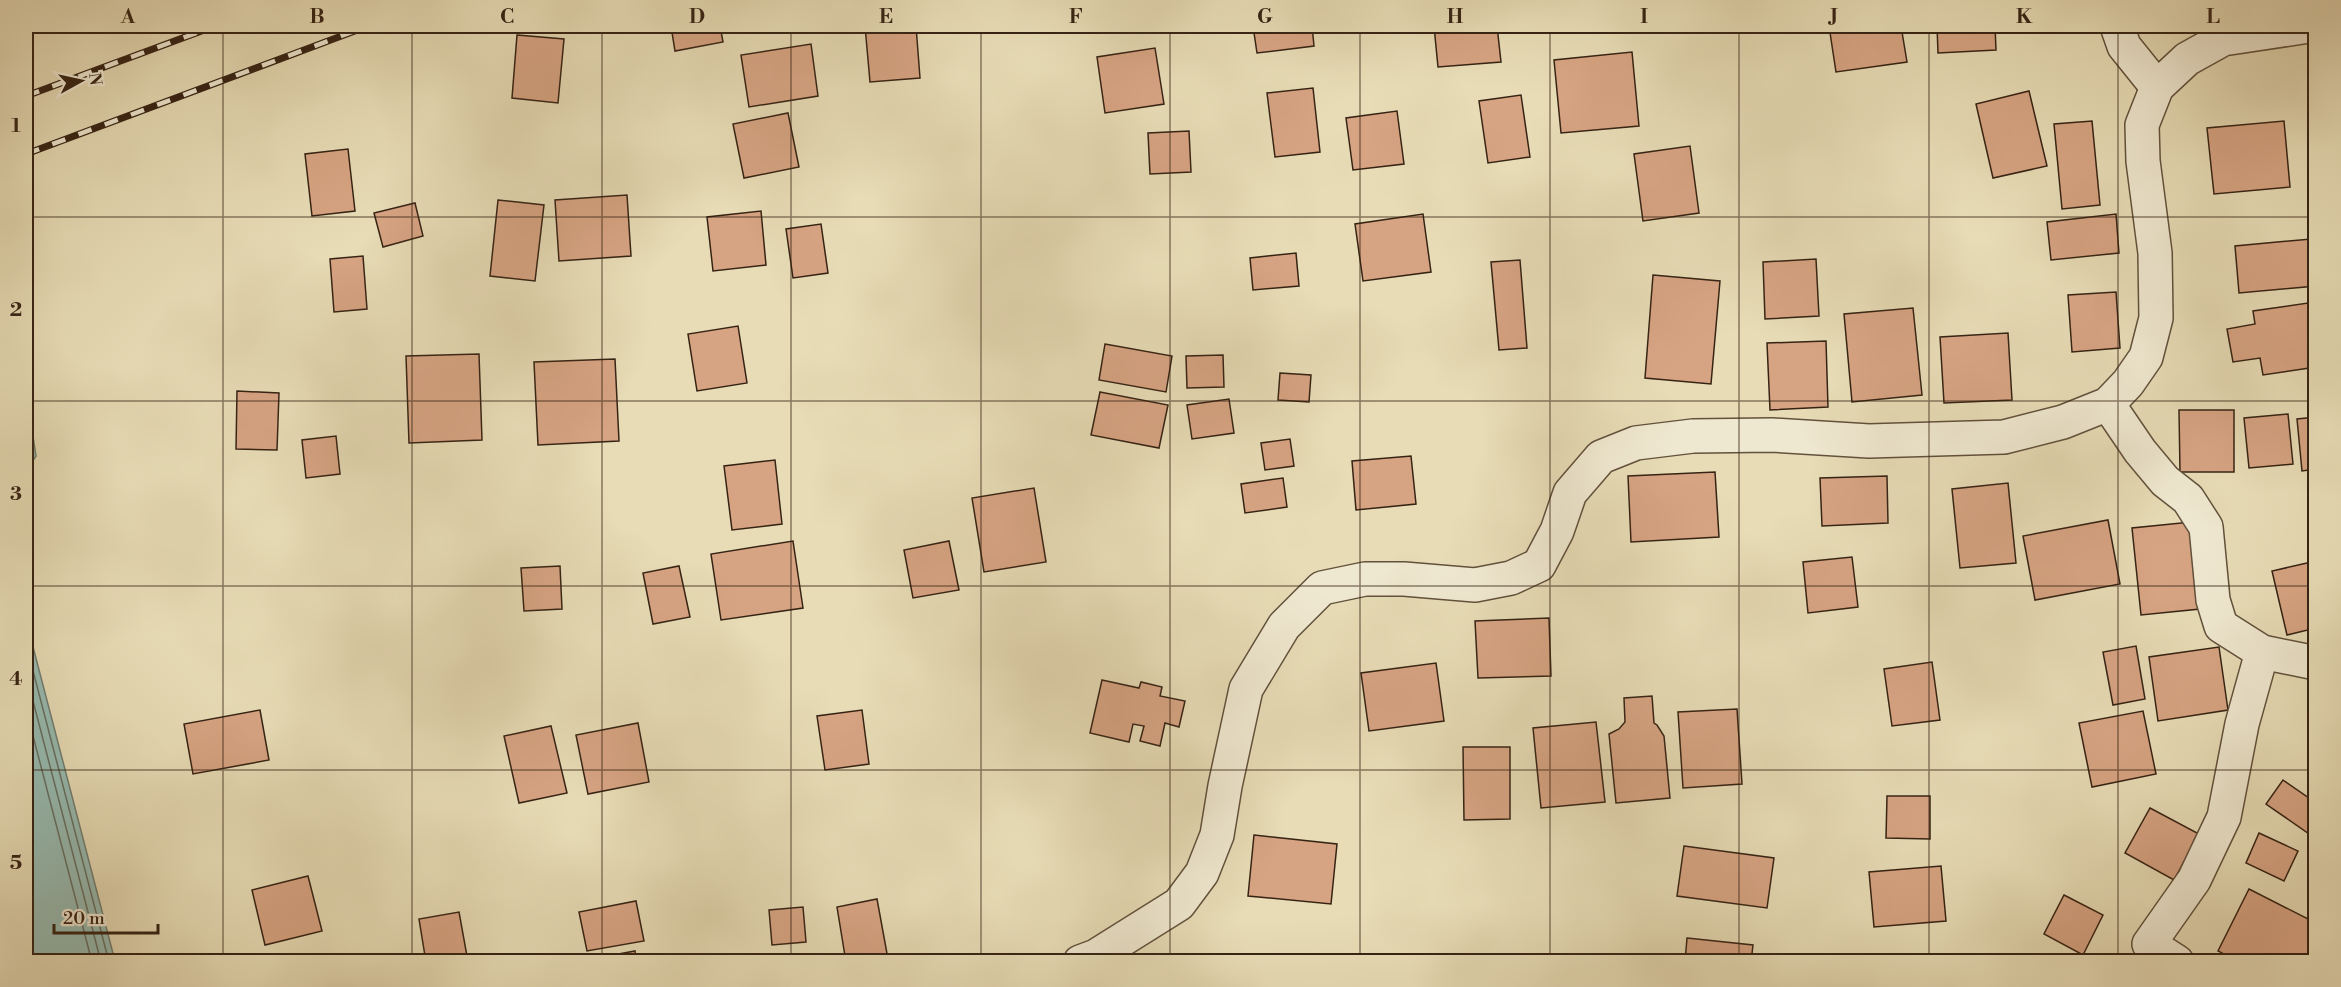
<svg xmlns="http://www.w3.org/2000/svg" width="2341" height="987" viewBox="0 0 2341 987" font-family="'Libre Bodoni',serif">
<rect width="100%" height="100%" fill="#e7dcb6"/>
<filter id="stains"><feTurbulence type="fractalNoise" baseFrequency=".00333" numOctaves="4"/><feColorMatrix values="0 0 0 0 .2 0 0 0 0 .09 0 0 0 0 .02 0 0 0 .5 -.17"/></filter>
<radialGradient id="worn" r=".72"><stop offset=".6" stop-color="#630" stop-opacity="0"/><stop offset="1" stop-color="#630" stop-opacity=".3"/></radialGradient>
<g fill="#97bbb1" stroke="#707e72" stroke-width="1.5">
<polygon points="26,390 36,456 26,471"/>
<polygon points="26,620 115,961 26,961"/>
</g>
<g fill="none" stroke-linecap="round" stroke-linejoin="round">
<g stroke="#666f62" stroke-width="1.5">
<polyline points="26,644 109,962"/>
<polyline points="26,674 101,962"/>
<polyline points="26,709 92,962"/>
</g>
</g>
<g fill="#d7a483" stroke="#362314" stroke-width="1.5">
<polygon points="671,26 720,26 723,42 675,51"/>
<polygon points="865,26 916,26 920,78 870,82"/>
<polygon points="1253,26 1312,26 1314,46 1257,53"/>
<polygon points="1434,26 1497,26 1501,62 1438,67"/>
<polygon points="1829,26 1901,26 1907,62 1836,72"/>
<polygon points="1937,26 1995,26 1996,50 1938,53"/>
<polygon points="517,35 564,39 558,103 512,98"/>
<polygon points="811,44 818,96 749,107 741,55"/>
<polygon points="1155,48 1164,104 1105,113 1097,57"/>
<polygon points="1632,52 1639,126 1561,133 1554,60"/>
<polygon points="1313,88 1320,152 1275,157 1267,93"/>
<polygon points="2029,91 2047,166 1993,178 1976,104"/>
<polygon points="1521,95 1530,157 1488,163 1479,101"/>
<polygon points="1397,111 1404,164 1353,170 1346,118"/>
<polygon points="788,113 799,167 744,178 733,124"/>
<polygon points="2092,121 2100,205 2062,209 2054,124"/>
<polygon points="2284,121 2290,187 2214,194 2207,128"/>
<polygon points="1189,131 1191,172 1150,174 1148,133"/>
<polygon points="1690,146 1699,213 1643,221 1634,154"/>
<polygon points="348,149 355,211 312,216 305,154"/>
<polygon points="627,195 631,256 559,261 555,200"/>
<polygon points="498,200 544,205 535,281 490,276"/>
<polygon points="415,203 423,236 383,247 374,213"/>
<polygon points="761,211 766,265 713,271 707,217"/>
<polygon points="1423,214 1431,272 1363,281 1355,224"/>
<polygon points="2116,214 2119,253 2051,260 2047,222"/>
<polygon points="821,224 828,273 793,278 786,229"/>
<polygon points="2311,239 2316,286 2239,293 2235,246"/>
<polygon points="1296,253 1299,286 1253,290 1250,258"/>
<polygon points="363,256 367,309 334,312 330,259"/>
<polygon points="1816,259 1819,316 1765,319 1763,262"/>
<polygon points="1520,260 1527,348 1499,350 1491,262"/>
<polygon points="1653,275 1720,281 1711,384 1645,378"/>
<polygon points="2116,292 2120,348 2072,352 2068,295"/>
<polygon points="2308,303 2316,352 2316,367 2263,375 2260,358 2233,362 2227,329 2255,324 2253,311"/>
<polygon points="1913,308 1922,395 1852,402 1844,314"/>
<polygon points="738,326 747,383 697,391 688,334"/>
<polygon points="2008,333 2012,400 1944,403 1940,337"/>
<polygon points="1826,341 1828,407 1770,410 1767,343"/>
<polygon points="1105,344 1172,356 1166,392 1099,380"/>
<polygon points="479,354 482,440 409,443 406,356"/>
<polygon points="1223,355 1224,387 1187,388 1186,356"/>
<polygon points="615,359 619,441 538,445 534,362"/>
<polygon points="1280,373 1311,375 1309,402 1278,400"/>
<polygon points="237,391 279,393 277,450 236,449"/>
<polygon points="1100,392 1168,405 1159,448 1091,435"/>
<polygon points="1229,399 1234,433 1192,439 1187,405"/>
<polygon points="2179,410 2234,410 2234,472 2180,472"/>
<polygon points="2288,414 2293,464 2249,468 2244,418"/>
<polygon points="2316,417 2316,469 2302,471 2297,419"/>
<polygon points="336,436 340,474 306,478 302,440"/>
<polygon points="1290,439 1294,466 1265,470 1261,443"/>
<polygon points="1411,456 1416,504 1356,510 1352,461"/>
<polygon points="775,460 782,524 732,530 724,466"/>
<polygon points="1715,472 1719,537 1631,542 1628,476"/>
<polygon points="1887,476 1888,523 1822,526 1820,478"/>
<polygon points="1283,478 1287,507 1245,513 1241,484"/>
<polygon points="2008,483 2016,563 1960,568 1952,489"/>
<polygon points="1034,488 1046,562 984,572 972,498"/>
<polygon points="2108,520 2120,584 2035,600 2023,536"/>
<polygon points="2191,522 2200,609 2141,615 2132,528"/>
<polygon points="793,541 803,608 721,620 711,554"/>
<polygon points="949,541 959,590 913,598 904,550"/>
<polygon points="1852,557 1858,607 1808,613 1803,562"/>
<polygon points="2316,561 2316,628 2287,635 2272,571"/>
<polygon points="560,566 562,609 524,611 521,568"/>
<polygon points="679,566 690,617 653,624 643,573"/>
<polygon points="1549,618 1551,676 1478,678 1475,621"/>
<polygon points="2136,646 2145,699 2113,705 2103,652"/>
<polygon points="2219,647 2228,710 2158,721 2149,657"/>
<polygon points="1932,662 1940,720 1892,726 1884,669"/>
<polygon points="1436,663 1444,721 1369,731 1361,673"/>
<polygon points="1102,680 1139,688 1141,682 1162,687 1160,696 1185,701 1179,727 1165,723 1160,746 1140,741 1144,726 1133,724 1129,742 1090,733"/>
<polygon points="1652,696 1654,723 1657,725 1664,736 1670,798 1616,803 1609,734 1619,729 1625,722 1624,698"/>
<polygon points="1737,709 1742,784 1683,788 1678,712"/>
<polygon points="260,710 269,760 193,774 184,724"/>
<polygon points="862,710 869,764 825,770 817,716"/>
<polygon points="2143,711 2156,774 2092,787 2079,723"/>
<polygon points="1596,722 1605,802 1541,808 1533,728"/>
<polygon points="638,723 649,782 588,794 576,735"/>
<polygon points="551,726 567,793 519,803 504,736"/>
<polygon points="1463,747 1510,747 1510,819 1464,820"/>
<polygon points="2283,780 2316,803 2315,838 2266,804"/>
<polygon points="1887,796 1930,796 1930,839 1886,838"/>
<polygon points="2150,808 2199,834 2174,880 2125,853"/>
<polygon points="2259,833 2298,851 2284,881 2246,863"/>
<polygon points="1254,835 1337,844 1331,904 1248,896"/>
<polygon points="1684,846 1774,858 1767,908 1677,896"/>
<polygon points="1941,866 1946,921 1874,927 1869,872"/>
<polygon points="308,876 322,931 265,945 252,890"/>
<polygon points="2249,889 2316,923 2316,949 2309,962 2239,962 2218,951"/>
<polygon points="2064,895 2103,915 2083,955 2044,934"/>
<polygon points="877,899 888,959 872,962 846,962 837,907"/>
<polygon points="636,901 644,941 587,951 579,912"/>
<polygon points="803,907 806,942 772,945 769,910"/>
<polygon points="459,912 467,956 426,962 419,919"/>
<polygon points="1687,938 1753,945 1751,962 1685,962"/>
<polygon points="635,951 636,962 603,962 602,957"/>
</g>
<g fill="none" stroke-linecap="round" stroke-linejoin="round">
<g stroke="#62513c" stroke-width="36">
<g id="minor">
<polyline points="2117,26 2124,46 2157,87"/>
<polyline points="2108,404 2140,451 2165,481 2188,499 2206,527 2213,600 2221,626 2262,652 2316,663"/>
<polyline points="1080,962 1096,956 1179,904 1202,873 1217,835 1225,786 1246,689 1284,626 1322,588 1365,579 1404,579 1475,585 1511,578 1539,565 1557,531 1570,493 1601,457 1636,443 1693,436 1772,435 1869,441 2004,437 2063,422 2108,404 2128,383 2146,357 2156,318 2155,253 2143,161 2142,125 2157,87 2187,59 2223,39 2309,26"/>
<polyline points="2177,962 2149,944 2194,880 2224,817 2242,724 2262,652"/>
</g>
</g>
<use href="#minor" stroke="#efe8d0" stroke-width="33"/>
<g stroke="#362314" stroke-width="7">
<g id="rail">
<polyline points="26,96 215,26"/>
<polyline points="26,154 368,26"/>
</g>
</g>
<use href="#rail" stroke="#efe8d0" stroke-width="4.5" stroke-dasharray="14" stroke-linecap="butt"/>
</g>
<path fill="none" stroke="#362314" stroke-width="1.5" stroke-opacity="0.55" d="M223,26v936M412,26v936M602,26v936M791,26v936M981,26v936M1170,26v936M1360,26v936M1550,26v936M1739,26v936M1929,26v936M2118,26v936M26,217h2290M26,401h2290M26,586h2290M26,770h2290"/>
<rect width="2341" height="987" fill="none" stroke="#e7dcb6" stroke-width="66"/>
<g transform="translate(81 81) rotate(82)" stroke="#efe8d0" stroke-width="4.5" paint-order="stroke">
<path d="M0-4.5L10 22L0 15L-10 22Z" fill="#362314"/>
<text y="-9" font-size="16" font-weight="bold" text-anchor="middle" fill="#362314">N</text>
</g>
<path d="M54 924v9h104v-9" fill="none" stroke="#362314" stroke-width="3"/>
<text x="63" y="924" font-size="18" fill="#362314" stroke="#efe8d0" stroke-width="4.5" paint-order="stroke">20 m</text>
<rect x="33" y="33" width="2275" height="921" fill="none" stroke="#362314" stroke-width="2"/>
<g font-size="20" text-anchor="middle" font-weight="bold" fill="#362314">
<text x="128" y="23">A</text>
<text x="317" y="23">B</text>
<text x="507" y="23">C</text>
<text x="697" y="23">D</text>
<text x="886" y="23">E</text>
<text x="1076" y="23">F</text>
<text x="1265" y="23">G</text>
<text x="1455" y="23">H</text>
<text x="1644" y="23">I</text>
<text x="1834" y="23">J</text>
<text x="2024" y="23">K</text>
<text x="2213" y="23">L</text>
<text x="16" y="132">1</text>
<text x="16" y="316">2</text>
<text x="16" y="500">3</text>
<text x="16" y="685">4</text>
<text x="16" y="869">5</text>
</g>
<rect width="100%" height="100%" filter="url(#stains)"/>
<rect width="100%" height="100%" fill="url(#worn)"/>
</svg>
